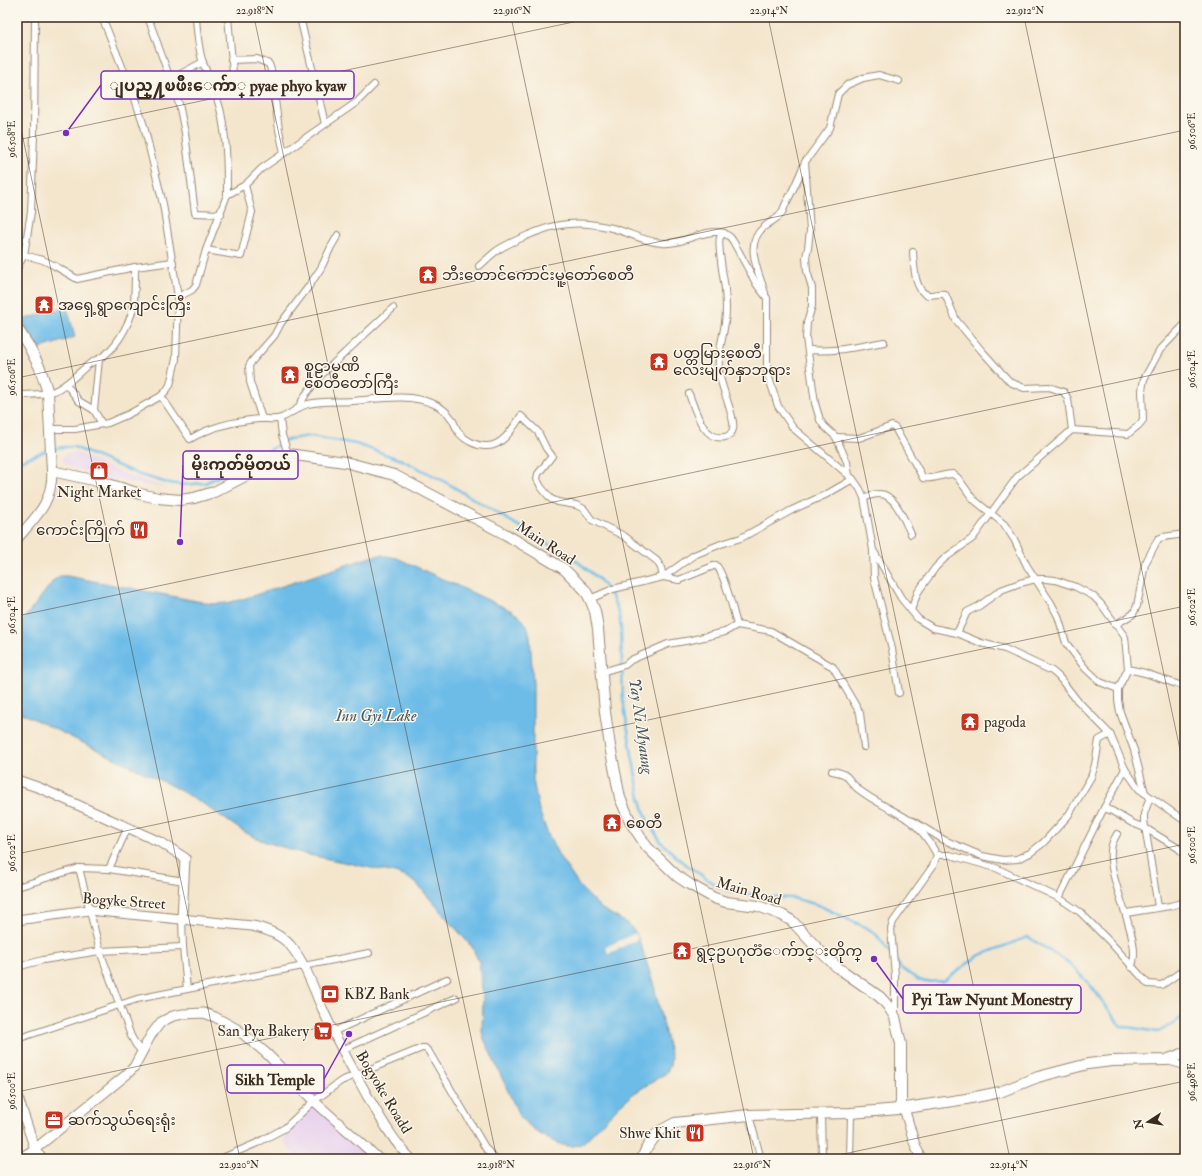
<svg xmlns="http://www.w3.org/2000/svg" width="1202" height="1176" viewBox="0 0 1202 1176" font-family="'IM FELL Double Pica','Noto Sans Myanmar',serif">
<rect width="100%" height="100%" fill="#fbf7ec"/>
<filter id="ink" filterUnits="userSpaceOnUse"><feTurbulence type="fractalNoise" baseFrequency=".025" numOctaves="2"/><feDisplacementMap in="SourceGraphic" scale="8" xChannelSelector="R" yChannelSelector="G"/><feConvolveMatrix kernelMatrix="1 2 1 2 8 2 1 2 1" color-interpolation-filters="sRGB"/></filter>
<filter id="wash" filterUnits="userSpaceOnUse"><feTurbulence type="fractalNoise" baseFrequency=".012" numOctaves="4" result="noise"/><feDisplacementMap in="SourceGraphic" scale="16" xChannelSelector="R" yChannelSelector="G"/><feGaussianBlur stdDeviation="0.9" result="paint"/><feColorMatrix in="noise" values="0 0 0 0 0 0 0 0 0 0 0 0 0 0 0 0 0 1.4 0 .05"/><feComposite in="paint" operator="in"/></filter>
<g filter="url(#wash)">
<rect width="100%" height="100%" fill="#f4e6cd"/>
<g fill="#e8d2ee">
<polygon points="66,453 77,453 124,474 166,488 112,480 70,467 62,460"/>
<polygon points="315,1104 373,1159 296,1159 283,1138"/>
</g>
<g fill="#6dbce8" stroke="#547383">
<polygon points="67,307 75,337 38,349 22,320"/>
<path d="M381,555l16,3 113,52 9,6 8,9 3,11 3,46v98l6,30 8,22 12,24 21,31 22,22 26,15 8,9 5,12 13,41 17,72 -1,8 -4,7 -33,21 -13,11 -36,37c-4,2 -7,4 -12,4 -17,1 -43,-18 -53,-31l-35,-76 -2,-8 1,-33 -4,-36 -7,-15 -56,-64 -10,-6 -11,-4 -90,-19 -42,-13 -11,-5 -11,-6 -39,-27 -30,-17 -155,-75v-83l37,-48 6,-4h7l145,28 15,-1 16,-4 131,-43z"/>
</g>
<polygon fill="#f4e6cd" points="636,933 638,939 608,954 606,947"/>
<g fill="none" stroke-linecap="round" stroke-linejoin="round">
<g stroke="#6dbce8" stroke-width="2.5">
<polyline points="53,449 62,447 74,447 140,475 164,482 182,485 205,483 263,455 280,443 290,439 310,436 356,444 402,460 442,480 557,549 578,562 600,580 612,597 619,614 621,628 623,700 632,755 640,798 648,822 661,842 681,861 717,886 733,892 767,897 793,898 818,905 867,928 875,933 892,955"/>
<polyline points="17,462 48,450"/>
<polyline points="895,959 901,968 917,979 925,982 944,981 978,956 1028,937 1069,963 1091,986 1121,1026 1158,1032 1170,1026 1185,1014"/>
</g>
</g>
</g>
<g filter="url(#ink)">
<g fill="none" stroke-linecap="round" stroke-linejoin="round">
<g stroke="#988876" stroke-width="8">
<g id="street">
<polyline points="148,17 179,104 185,133 195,213 221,214"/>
<path d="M196,17c1,15 2,31 7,46 7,18 16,35 19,55 5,25 5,52 5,77"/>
<polyline points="300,17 325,124"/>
<polyline points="231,60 257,59 269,64 271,70 279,130 284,153"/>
<polyline points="212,82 233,73 228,17"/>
<polyline points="134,96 171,79 203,62"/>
<polyline points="805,162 830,128 838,94 847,85 863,78 879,75 899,81"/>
<polyline points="206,250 241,256 252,212 245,185"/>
<path d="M913,252c1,12 1,41 16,43 5,0 10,-2 16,-1l11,26 25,30 29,32 14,6 25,-1 15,5 4,7 4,31"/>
<polyline points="24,255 43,260 55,266 77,279 135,267"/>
<path d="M479,266c5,-4 11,-10 16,-14 12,-9 50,-25 65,-27 16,-3 36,-1 52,3 16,4 33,14 50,15 22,2 41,-15 62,-10"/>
<polyline points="17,268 24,255 31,212 34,136 35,17"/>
<path d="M765,293c-6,-21 -22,-49 -1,-66 5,-4 11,-7 15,-11 3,-3 5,-7 6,-11 8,-14 14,-28 20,-43l5,68 -2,18 -2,9 1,14 5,17v18l-5,17 -1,15 9,65 5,17 4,6 12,11"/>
<polyline points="178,297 192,290 196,285 206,250 227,195 245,185 261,169 357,102 374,85"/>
<path d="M808,350c28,2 49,-3 76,-8"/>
<polyline points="66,384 79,401 94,410 102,424"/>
<path d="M689,394c6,15 14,48 36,43 4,-1 7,-4 8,-8 3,-10 -13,-44 -14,-58 -2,-17 4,-32 6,-49 2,-11 1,-22 0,-33 -1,-10 -8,-44 -5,-52 1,-1 3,-3 4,-4l6,4 3,4 24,44 10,13v71l2,9 9,28 15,22 60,51 7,10 4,9 9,52 28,48 17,21 15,9 24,5 24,10 24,6 47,22 7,6 17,22 34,35 15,35 14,20 46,32"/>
<path d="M17,395c11,-1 26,1 37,-4 13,-5 23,-17 34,-26 5,-4 12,-6 18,-11 13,-11 27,-36 28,-53 1,-11 1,-23 1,-34l38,-5"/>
<path d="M161,396l29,43c20,-12 46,-18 69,-20 7,-1 15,2 22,-1 9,-3 16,-11 27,-14 14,-3 30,-2 45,-3 27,-2 55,-8 81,3 7,3 14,9 18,15 3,5 4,10 7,14 6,7 17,13 27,13 16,1 27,-18 35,-30l17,16 8,16 6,8 -14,18 -1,5 4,8 10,12 7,3 18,3 8,4 8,11 32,16 33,25 4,7 2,9 16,3 37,-15c8,8 18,48 21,60l-12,7 -34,8 -23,4 -37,16 -6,5 -23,7"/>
<polyline points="298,408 306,394 320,376 393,308"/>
<polyline points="94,410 99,359"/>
<polyline points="262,419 250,382 249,366 252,361 274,336 281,323 309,286 321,268 331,247 338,235"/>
<polyline points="280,419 282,435 288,454"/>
<polyline points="51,429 75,429 108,423 129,414 161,396 166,391 170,385 176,359 178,297 163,204 144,126 134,96 102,17"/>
<path d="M849,476l-2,-14 -11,-25 23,1 33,-12 3,2 28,50c9,2 20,-4 30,-4l5,4 15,21 31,25 10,15 13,27 24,37 7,13 8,27 19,25 15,14 18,7"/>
<path d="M864,498c4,-2 10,-4 15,-4 16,-1 26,28 32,40"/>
<polyline points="873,551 874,578 892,649 899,693"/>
<polyline points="590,599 613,589 663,577 694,555 721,544 741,538 792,510 827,494 853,479"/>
<polyline points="911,610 918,592 935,568 945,558 973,538 1017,477 1072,430 1128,434 1138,426 1143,420 1142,390 1144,379 1160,350 1185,324"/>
<polyline points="737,625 771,631 833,667 860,713 864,747"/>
<polyline points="1115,625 1133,614 1137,606 1145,564 1158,539 1163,537 1185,534"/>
<polyline points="957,633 967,612 979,606 1001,590 1020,583 1036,579 1045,579 1055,580 1076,587 1093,596 1101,604 1125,637 1128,669 1118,689 1118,700 1120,712 1134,750 1145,793"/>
<polyline points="1128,669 1145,673 1185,687"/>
<path d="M832,771c19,3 14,8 26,18 15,12 32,19 48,29 13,9 24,23 31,37"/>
<polyline points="1150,797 1144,814 1144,820 1158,907"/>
<polyline points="1104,808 1112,811 1132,823 1145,828 1178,848 1185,855"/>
<polyline points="907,819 913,821 944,840 982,856 1003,860 1017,859 1030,853 1043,843 1068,816 1091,777 1095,765 1099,740 1110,734"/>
<path d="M1117,834c-3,5 -6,11 -6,17 -4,29 34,94 20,116"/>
<polyline points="937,855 950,855 996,868 1059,898 1080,912 1111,943 1148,984 1162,985 1185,969"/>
<polyline points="79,868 109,869 127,829"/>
<polyline points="109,869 184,881"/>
<polyline points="17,887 79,868 100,951 131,1036 136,1045 142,1052"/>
<polyline points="1059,898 1104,808 1125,769"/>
<polyline points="1126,913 1170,906 1185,902"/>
<polyline points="182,919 183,947 187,989"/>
<polyline points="17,967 43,960 100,951 183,947"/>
<polyline points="895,1016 895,975 891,929 893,922 933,866 937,855"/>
<polyline points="333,1032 447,979"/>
<polyline points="17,1039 137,999 369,953"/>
<polyline points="342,1050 456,998"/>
<polyline points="1167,1061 1185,1066"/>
<polyline points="821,1114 822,1159"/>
<polyline points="749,1115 761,1159"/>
<polyline points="35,1149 45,1159"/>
<polyline points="220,1159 257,1143 285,1128 314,1101 341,1081 422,1048 425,1048 429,1052 486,1149 495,1159"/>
<polyline points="850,1159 851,1113"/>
</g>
</g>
<g stroke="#988876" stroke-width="11">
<g id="secondary">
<path d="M17,539c20,-24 35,-35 35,-68"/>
<polyline points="17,780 40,788 162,843 185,858 182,919"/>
<path d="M17,920l72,-10 163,16c14,3 28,8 38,19 16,19 23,43 33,65 13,30 29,58 45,87 13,22 25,44 43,62"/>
<polyline points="17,1095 35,1149 19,1159"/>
<polyline points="904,1108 914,1142 921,1159"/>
<polyline points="35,1149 126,1075 134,1067 151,1035 161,1022 173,1016 183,1014 204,1013 215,1017 237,1029 266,1053 314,1101 379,1159"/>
</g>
</g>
<g stroke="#988876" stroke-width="12">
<g id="primary">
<polyline points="17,328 28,345 40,368 48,393 52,471 102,482 140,494 158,498 180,500 194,498 214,492 288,454 345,462 394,475 505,534 564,569 585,590 590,599 595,611 598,629 605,712 610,746 620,798 631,823 647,847 677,876 689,884 714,898 726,902 758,906 782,915 792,921 818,949 837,967 880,997 888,1006 895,1017 898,1031 901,1044 901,1102 899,1109"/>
<polyline points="642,1159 646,1149 658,1132 675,1123 749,1115 851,1113 899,1109 966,1099 1000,1092 1038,1077 1088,1064 1112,1061 1166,1060 1185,1053"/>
</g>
</g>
<use href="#street" stroke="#fff" stroke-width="6"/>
<use href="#secondary" stroke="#fff" stroke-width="9"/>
<use href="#primary" stroke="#fff" stroke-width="10"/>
</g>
</g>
<path fill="none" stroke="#3b2a1e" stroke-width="1" stroke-opacity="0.45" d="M254,17l243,1142M511,17l243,1142M768,17l242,1142M1024,17l161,756M17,110l223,1049M17,140l580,-123M17,378l1168,-248M17,616l1168,-248M17,854l1168,-248M17,1092l1168,-248M820,1159l365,-78"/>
<defs>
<g id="temple-square" transform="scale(1)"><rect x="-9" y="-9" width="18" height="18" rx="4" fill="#c8321e" stroke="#fbf7ec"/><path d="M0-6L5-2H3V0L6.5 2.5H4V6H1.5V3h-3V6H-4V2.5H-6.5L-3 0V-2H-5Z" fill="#fff"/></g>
<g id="shop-square" transform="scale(1)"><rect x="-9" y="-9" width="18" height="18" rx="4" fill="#c8321e" stroke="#fbf7ec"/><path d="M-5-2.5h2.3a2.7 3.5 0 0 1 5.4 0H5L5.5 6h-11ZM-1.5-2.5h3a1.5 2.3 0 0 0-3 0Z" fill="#fff"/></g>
<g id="restaurant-square" transform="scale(1)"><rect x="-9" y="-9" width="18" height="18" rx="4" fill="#c8321e" stroke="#fbf7ec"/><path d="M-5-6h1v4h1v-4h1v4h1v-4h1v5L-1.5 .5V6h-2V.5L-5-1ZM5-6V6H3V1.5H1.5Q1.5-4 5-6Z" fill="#fff"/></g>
<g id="bank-square" transform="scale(1)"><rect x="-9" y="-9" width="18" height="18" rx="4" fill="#c8321e" stroke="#fbf7ec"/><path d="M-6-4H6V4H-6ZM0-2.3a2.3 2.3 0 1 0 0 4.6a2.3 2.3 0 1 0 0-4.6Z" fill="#fff"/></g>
<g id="supermarket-square" transform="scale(1)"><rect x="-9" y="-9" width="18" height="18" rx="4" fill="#c8321e" stroke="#fbf7ec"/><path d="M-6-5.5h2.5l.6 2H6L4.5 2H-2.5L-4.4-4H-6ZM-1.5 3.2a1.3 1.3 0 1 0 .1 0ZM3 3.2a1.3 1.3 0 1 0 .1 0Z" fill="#fff"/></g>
<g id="office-square" transform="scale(1)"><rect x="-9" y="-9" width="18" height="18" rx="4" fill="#c8321e" stroke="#fbf7ec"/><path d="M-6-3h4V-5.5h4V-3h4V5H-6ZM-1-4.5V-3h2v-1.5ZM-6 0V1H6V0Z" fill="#fff"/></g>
</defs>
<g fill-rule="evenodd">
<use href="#temple-square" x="428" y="275"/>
<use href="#temple-square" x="44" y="305"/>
<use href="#temple-square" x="659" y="362"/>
<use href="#temple-square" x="290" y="375"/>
<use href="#shop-square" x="99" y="471"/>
<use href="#restaurant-square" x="139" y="530"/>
<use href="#temple-square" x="970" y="722"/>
<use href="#temple-square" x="612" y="823"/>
<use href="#temple-square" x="682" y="951"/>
<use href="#bank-square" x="330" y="994"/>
<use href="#supermarket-square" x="323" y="1031"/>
<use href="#office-square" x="54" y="1120"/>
<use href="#restaurant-square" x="695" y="1133"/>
</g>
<g text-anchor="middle" stroke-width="3" stroke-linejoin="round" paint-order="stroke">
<g font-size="15" fill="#3b2a1e" stroke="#fbf7ec" text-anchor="start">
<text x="442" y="280">ဘီးတောင်ကောင်းမူ့တော်စေတီ</text>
<text x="58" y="310">အရှေ့ရွာကျောင်းကြီး</text>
<text x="673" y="358">ပတ္တမြား‌စေတီ‌<tspan x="673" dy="17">လေးမျက်နှာဘုရား</tspan></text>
<text x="304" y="371">စူဠာမဏိ<tspan x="304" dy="17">စေတီတော်ကြီး</tspan></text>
<text x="99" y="497" text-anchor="middle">Night Market</text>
<text x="125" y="535" text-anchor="end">ကောင်းကြိုက်</text>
<text x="984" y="727">pagoda</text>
<text x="626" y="828">စေတီ</text>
<text x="696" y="956">ရွင္ဥပဂုတၱေက်ာင္းတိုက္</text>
<text x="344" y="999">KBZ Bank</text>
<text x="309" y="1036" text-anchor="end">San Pya Bakery</text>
<text x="68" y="1125">ဆက်သွယ်ရေးရုံး</text>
<text x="681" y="1138" text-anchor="end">Shwe Khit</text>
</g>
<g font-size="15" fill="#3b2a1e" stroke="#fbf7ec">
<text transform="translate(546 543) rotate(33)" y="5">Main Road</text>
<text transform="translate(749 891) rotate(16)" y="5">Main Road</text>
<text transform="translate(124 901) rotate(4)" y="5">Bogyke Street</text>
<text transform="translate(384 1092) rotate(59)" y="5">Bogyoke Roadd</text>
</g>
<g font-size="16" font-style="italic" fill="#4a565b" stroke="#fbf7ec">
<text x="376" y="721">Inn Gyi Lake</text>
<text transform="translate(642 726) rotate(82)" y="6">Yay Ni Myaung</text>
</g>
</g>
<path fill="none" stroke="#7b2cbf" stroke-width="1.5" d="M66 133L101 85M180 542L183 465M874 959L903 999M349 1034L324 1079"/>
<g fill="#7b2cbf" stroke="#fbf7ec" stroke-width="1.5">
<circle cx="66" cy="133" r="4"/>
<circle cx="180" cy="542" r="4"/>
<circle cx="874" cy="959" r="4"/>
<circle cx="349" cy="1034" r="4"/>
</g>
<g fill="#fbf7ec" stroke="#7b2cbf" stroke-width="1.5">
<rect x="101" y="71" width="253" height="28" rx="4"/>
<rect x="183" y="451" width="115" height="28" rx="4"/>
<rect x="903" y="985" width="178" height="28" rx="4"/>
<rect x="227" y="1065" width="97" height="28" rx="4"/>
</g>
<g font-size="16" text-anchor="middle" font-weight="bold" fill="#3b2a1e">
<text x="228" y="91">ျပည္႔ၿဖိဳးေက်ာ္ pyae phyo kyaw</text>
<text x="241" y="470">မိုးကုတ်မိုတယ်</text>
<text x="992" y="1005">Pyi Taw Nyunt Monestry</text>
<text x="275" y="1085">Sikh Temple</text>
</g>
<rect width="1202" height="1176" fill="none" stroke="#fbf7ec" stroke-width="44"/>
<g transform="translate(1148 1122) rotate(258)" stroke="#fbf7ec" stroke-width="3" paint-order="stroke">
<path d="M0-3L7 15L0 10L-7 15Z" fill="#3b2a1e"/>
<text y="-6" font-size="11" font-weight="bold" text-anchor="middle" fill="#3b2a1e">N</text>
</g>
<rect x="22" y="22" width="1158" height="1132" fill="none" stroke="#3b2a1e" stroke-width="1.5"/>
<g font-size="10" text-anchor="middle" fill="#3b2a1e">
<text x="255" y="14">22.918°N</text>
<text x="512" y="14">22.916°N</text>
<text x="769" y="14">22.914°N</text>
<text x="1025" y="14">22.912°N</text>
<text transform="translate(1191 131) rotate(-90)" y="4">96.506°E</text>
<text transform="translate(11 139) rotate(-90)" y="4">96.508°E</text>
<text transform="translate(1191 369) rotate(-90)" y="4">96.504°E</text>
<text transform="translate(11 377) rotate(-90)" y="4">96.506°E</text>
<text transform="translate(1191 607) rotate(-90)" y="4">96.502°E</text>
<text transform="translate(11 615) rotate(-90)" y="4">96.504°E</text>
<text transform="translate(1191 845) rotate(-90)" y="4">96.500°E</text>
<text transform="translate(11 853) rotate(-90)" y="4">96.502°E</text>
<text transform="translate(1191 1082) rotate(-90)" y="4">96.498°E</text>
<text transform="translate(11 1091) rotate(-90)" y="4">96.500°E</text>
<text x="239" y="1168">22.920°N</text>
<text x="496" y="1168">22.918°N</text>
<text x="752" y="1168">22.916°N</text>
<text x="1009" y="1168">22.914°N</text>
</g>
</svg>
